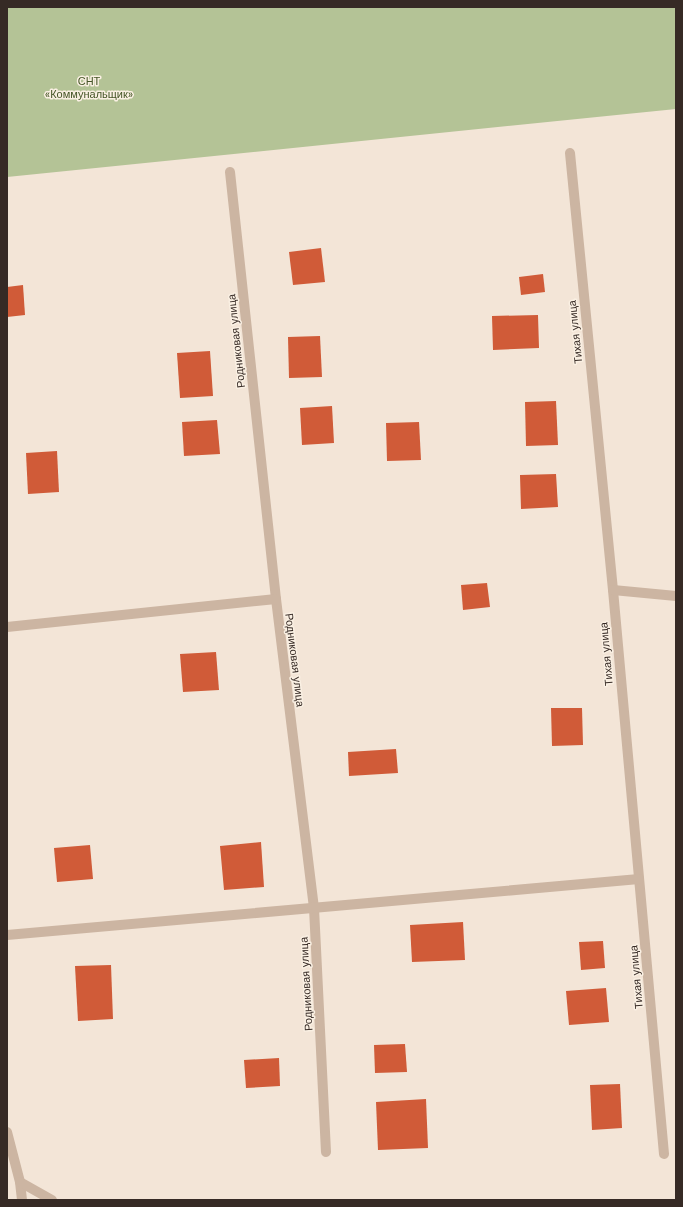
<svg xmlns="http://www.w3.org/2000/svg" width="683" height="1207" viewBox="0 0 683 1207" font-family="'Work Sans',sans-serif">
<rect width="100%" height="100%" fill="#f3e5d7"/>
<polygon fill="#b4c396" points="7,7 676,7 676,109 7,177"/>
<g fill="#d05b38">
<polygon points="321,248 325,282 293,285 289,252"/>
<polygon points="543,274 545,292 521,295 519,277"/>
<polygon points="23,285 25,315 7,317 7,287"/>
<polygon points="538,315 539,348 493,350 492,316"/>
<polygon points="320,336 322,377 289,378 288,337"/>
<polygon points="210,351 213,396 180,398 177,353"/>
<polygon points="556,401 558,445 526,446 525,402"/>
<polygon points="332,406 334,443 302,445 300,408"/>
<polygon points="217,420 220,454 184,456 182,422"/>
<polygon points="419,422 421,460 387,461 386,423"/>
<polygon points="57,451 59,492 28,494 26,453"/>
<polygon points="556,474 558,507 521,509 520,475"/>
<polygon points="487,583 490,607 463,610 461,585"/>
<polygon points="216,652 219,690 183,692 180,654"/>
<polygon points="551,708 582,708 583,745 552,746"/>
<polygon points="396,749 398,773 349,776 348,752"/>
<polygon points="261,842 264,887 224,890 220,846"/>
<polygon points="90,845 93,879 57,882 54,848"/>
<polygon points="463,922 465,960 412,962 410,925"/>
<polygon points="603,941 605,968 581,970 579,942"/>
<polygon points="111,965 113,1019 78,1021 75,966"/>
<polygon points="606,988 609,1022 569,1025 566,991"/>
<polygon points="405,1044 407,1072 375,1073 374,1045"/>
<polygon points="279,1058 280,1086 246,1088 244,1060"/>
<polygon points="620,1084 622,1128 592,1130 590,1085"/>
<polygon points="426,1099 428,1148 378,1150 376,1102"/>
</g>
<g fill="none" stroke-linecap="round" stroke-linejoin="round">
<g stroke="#ccb5a2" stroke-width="10">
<polyline points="570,153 613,590 664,1154"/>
<polyline points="230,172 276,599 314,908 326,1152"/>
<polyline points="613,590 676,596"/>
<polyline points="7,627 276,599"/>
</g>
<g stroke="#ccb5a2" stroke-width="10">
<polyline points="7,935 639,879"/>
<polyline points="7,1132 20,1182 22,1200"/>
<polyline points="20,1182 52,1200"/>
</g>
</g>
<g text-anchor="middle" stroke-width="3" stroke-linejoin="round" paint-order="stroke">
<g font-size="11" fill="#455627" stroke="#faf0e3">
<text x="89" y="85">СНТ<tspan x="89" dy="13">«Коммунальщик»</tspan></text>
</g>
<g font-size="11" fill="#362a25" stroke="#faf0e3">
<text transform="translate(575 332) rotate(-96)" y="4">Тихая улица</text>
<text transform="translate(236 341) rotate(-96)" y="4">Родниковая улица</text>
<text transform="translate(606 654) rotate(-95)" y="4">Тихая улица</text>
<text transform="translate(295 660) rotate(83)" y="4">Родниковая улица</text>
<text transform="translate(636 977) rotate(-95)" y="4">Тихая улица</text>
<text transform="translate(306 984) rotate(-93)" y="4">Родниковая улица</text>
</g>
</g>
<rect width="683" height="1207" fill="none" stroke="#362a25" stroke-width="16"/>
</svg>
